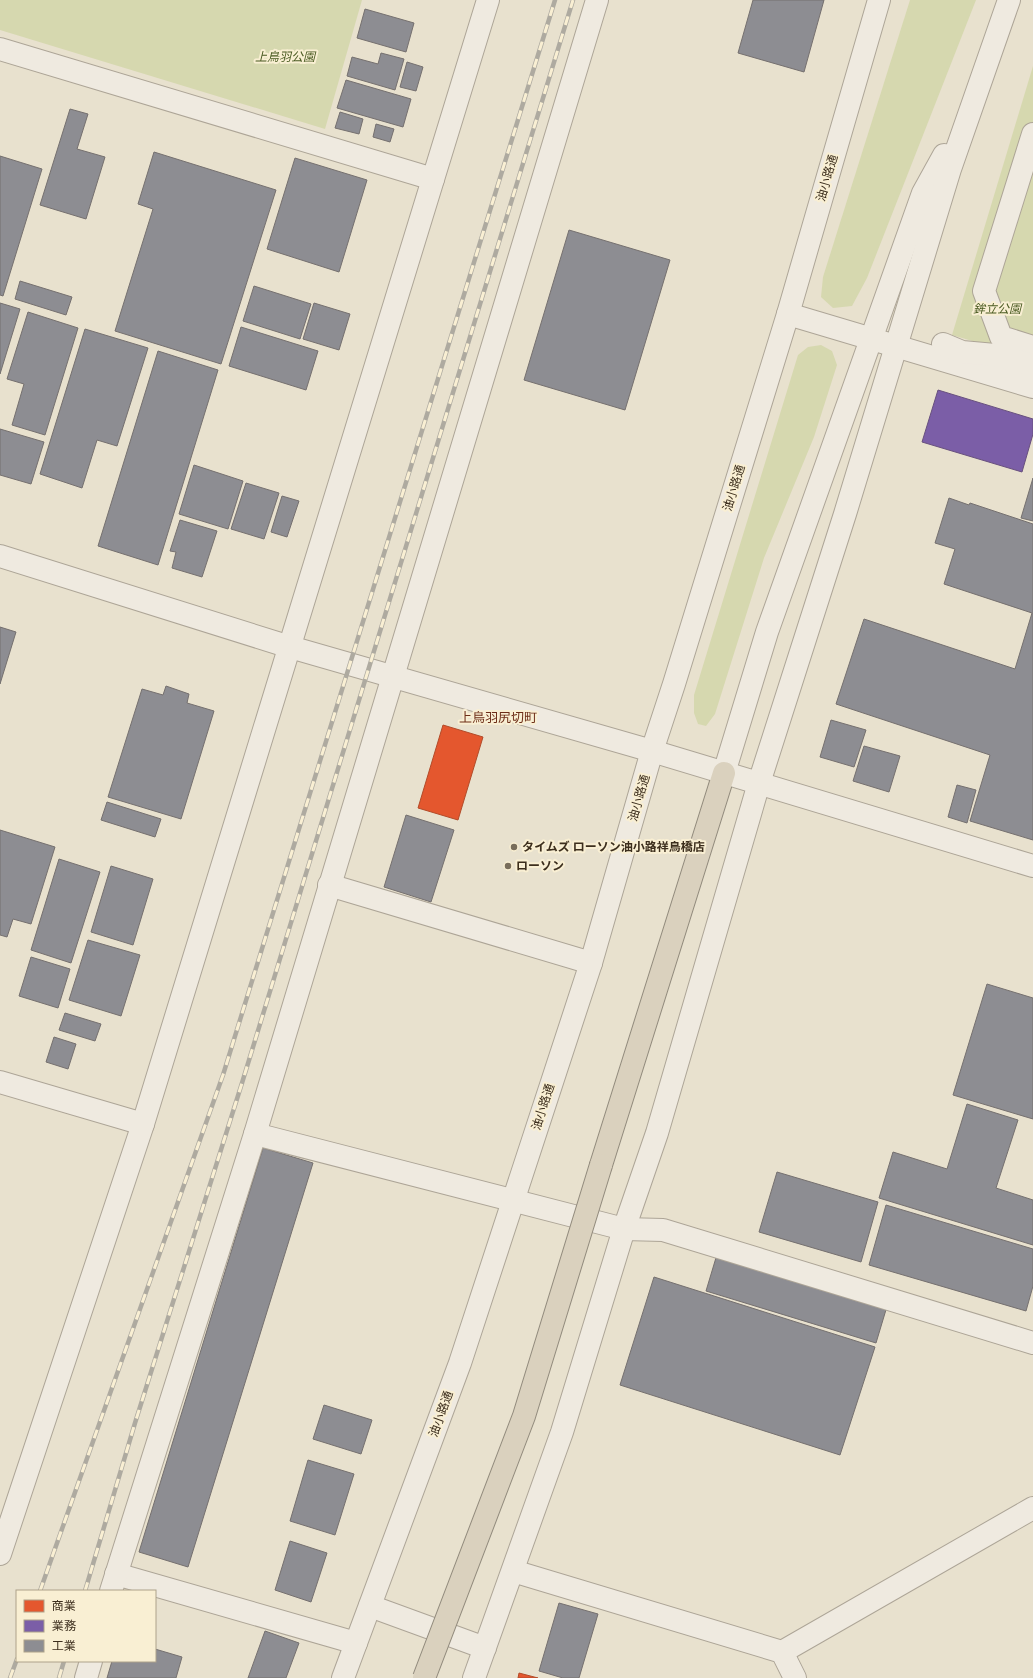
<svg xmlns="http://www.w3.org/2000/svg" width="1033" height="1678" viewBox="0 0 1033 1678" font-family="'Roboto Serif','Noto Sans JP',serif">
<rect width="100%" height="100%" fill="#e8e1ce"/>
<g fill="#d6d8af">
<polygon points="0,0 362,0 325,129 0,30"/>
<polygon points="910,0 976,0 867,278 852,306 833,308 821,297 823,277"/>
<polygon points="1033,66 1033,359 952,335"/>
<polygon points="821,345 832,351 837,365 814,437 764,558 715,714 706,726 698,724 694,713 694,695 798,355 808,347"/>
</g>
<g fill="#e4572e" stroke="#b24b29">
<polygon points="443,725 483,737 458,820 418,808"/>
<polygon points="519,1673 538,1678 518,1678"/>
</g>
<polygon fill="#7b5ea7" stroke="#68507e" points="938,390 1033,419 1033,434 1022,472 922,442"/>
<g fill="#8d8d92" stroke="#75706f">
<polygon points="753,0 824,0 804,72 738,53"/>
<polygon points="365,9 414,23 406,52 357,38"/>
<polygon points="381,53 404,59 395,90 347,76 352,57 378,64"/>
<polygon points="407,62 423,67 416,91 400,87"/>
<polygon points="346,80 411,99 403,127 337,108"/>
<polygon points="70,109 88,114 77,149 105,157 86,219 40,205"/>
<polygon points="340,112 363,119 359,134 335,128"/>
<polygon points="376,124 394,129 390,142 373,137"/>
<polygon points="154,152 276,190 221,364 115,331 153,209 138,204"/>
<polygon points="0,156 42,169 3,296 0,295"/>
<polygon points="295,158 367,180 339,272 267,249"/>
<polygon points="569,230 670,260 625,410 524,380"/>
<polygon points="20,281 72,297 66,315 15,299"/>
<polygon points="254,286 311,304 300,339 243,321"/>
<polygon points="0,303 20,309 0,374"/>
<polygon points="314,303 350,314 339,350 303,339"/>
<polygon points="28,312 78,328 45,435 12,425 24,384 7,379"/>
<polygon points="241,327 318,351 306,390 229,366"/>
<polygon points="85,329 148,348 117,446 97,440 82,488 40,474"/>
<polygon points="158,351 218,370 158,565 98,546"/>
<polygon points="0,429 44,442 31,484 0,475"/>
<polygon points="194,465 243,481 228,529 179,514"/>
<polygon points="1033,478 1033,521 1021,518"/>
<polygon points="246,483 279,493 264,539 231,529"/>
<polygon points="282,496 299,501 287,537 271,532"/>
<polygon points="949,498 969,505 970,503 1033,524 1033,840 970,821 990,755 836,704 864,619 1015,669 1032,613 944,584 955,549 935,543"/>
<polygon points="180,520 217,531 202,577 172,568 176,552 170,551"/>
<polygon points="0,627 16,632 0,684"/>
<polygon points="166,686 189,694 187,703 214,711 181,819 108,797 142,689 163,695"/>
<polygon points="831,720 866,730 854,767 820,757"/>
<polygon points="864,746 900,756 889,792 853,781"/>
<polygon points="957,785 976,790 967,823 948,817"/>
<polygon points="107,802 161,819 155,837 101,820"/>
<polygon points="406,815 454,830 431,902 384,887"/>
<polygon points="0,830 55,847 31,924 13,919 7,937 0,935"/>
<polygon points="59,859 100,872 71,963 31,950"/>
<polygon points="111,866 153,879 133,945 91,932"/>
<polygon points="88,940 140,955 121,1016 69,1000"/>
<polygon points="31,957 70,969 58,1008 19,996"/>
<polygon points="987,984 1033,998 1033,1119 953,1095"/>
<polygon points="65,1013 101,1024 95,1041 59,1030"/>
<polygon points="54,1037 76,1044 68,1069 46,1062"/>
<polygon points="967,1104 1018,1120 996,1188 1033,1200 1033,1245 879,1198 893,1152 947,1169"/>
<polygon points="263,1148 313,1163 188,1567 139,1552"/>
<polygon points="777,1172 878,1202 861,1262 759,1232"/>
<polygon points="886,1205 1033,1249 1033,1286 1026,1311 869,1265"/>
<polygon points="718,1251 888,1303 876,1343 706,1291"/>
<polygon points="654,1277 875,1347 840,1455 620,1385"/>
<polygon points="324,1405 372,1420 361,1454 313,1439"/>
<polygon points="308,1460 354,1474 335,1535 290,1521"/>
<polygon points="290,1541 327,1553 311,1602 275,1590"/>
<polygon points="559,1603 598,1614 579,1678 563,1678 539,1671"/>
<polygon points="265,1631 299,1643 286,1678 248,1678"/>
<polygon points="155,1649 182,1657 176,1678 107,1678 112,1661 155,1661"/>
</g>
<g fill="none" stroke-linecap="round" stroke-linejoin="round">
<g stroke="#ada597" stroke-width="24">
<g id="minor">
<polyline points="0,49 433,179"/>
<polyline points="1033,134 984,291 1001,337 1033,347"/>
<polyline points="788,314 1033,387"/>
<polyline points="943,344 962,352 995,355 1033,365"/>
<polyline points="0,556 290,647 652,751 1033,866"/>
<polyline points="724,773 767,632 923,193 944,155"/>
<polyline points="329,885 591,963"/>
<polyline points="0,1082 143,1124"/>
<polyline points="255,1134 624,1229 663,1230 1033,1343"/>
<polyline points="0,1554 143,1124 488,0"/>
<polyline points="513,1571 782,1652 795,1678"/>
<polyline points="116,1574 356,1643"/>
<polyline points="111,1591 255,1134 597,0"/>
<polyline points="370,1606 485,1648"/>
<polyline points="782,1652 1033,1508"/>
<polyline points="86,1678 91,1661"/>
<polyline points="343,1678 460,1363 591,963 652,751 674,684 788,314 879,0"/>
<polyline points="474,1678 562,1432 624,1229 657,1133 759,783 845,514 950,169 1009,0"/>
</g>
</g>
<g stroke="#928b7d" stroke-width="24">
<polyline id="highway" points="601,1165 724,773"/>
</g>
<use href="#minor" stroke="#efeae0" stroke-width="22"/>
<use href="#highway" stroke="#dad1be" stroke-width="22"/>
<g stroke="#aeaaa0" stroke-width="4.5">
<g id="rail">
<polyline points="40,1591 223,1075 555,0"/>
<polyline points="85,1591 135,1423 242,1083 573,0"/>
<polyline points="10,1678 17,1659"/>
<polyline points="59,1678 64,1661"/>
</g>
</g>
<use href="#rail" stroke="#f9efd3" stroke-width="3" stroke-dasharray="9" stroke-linecap="butt"/>
<g stroke="#928b7d" stroke-width="24" stroke-linecap="butt">
<polyline id="highway-bridge" points="424,1678 524,1416 601,1165"/>
</g>
<use href="#highway-bridge" stroke="#dad1be" stroke-width="22"/>
</g>
<g fill="#786d5b" stroke="#f9efd3" stroke-width="1.5">
<circle cx="514" cy="847" r="4"/>
<circle cx="508" cy="866" r="4"/>
</g>
<g text-anchor="middle" stroke-width="4" stroke-linejoin="round" paint-order="stroke">
<g font-size="12" font-style="italic" fill="#4a5b22" stroke="#f9efd3">
<text x="285" y="61">上鳥羽公園</text>
<text x="997" y="313">鉾立公園</text>
</g>
<g font-size="12" fill="#3c2e1d" stroke="#f9efd3">
<text transform="translate(827 178) rotate(-74)" y="4">油小路通</text>
<text transform="translate(734 488) rotate(-73)" y="4">油小路通</text>
<text transform="translate(639 798) rotate(-74)" y="4">油小路通</text>
<text transform="translate(543 1107) rotate(-72)" y="4">油小路通</text>
<text transform="translate(441 1414) rotate(-70)" y="4">油小路通</text>
</g>
<g font-size="12" font-weight="bold" fill="#3c2e1d" stroke="#f9efd3" text-anchor="start">
<text x="522" y="851">タイムズ ローソン油小路祥鳥橋店</text>
<text x="516" y="870">ローソン</text>
</g>
<g font-size="13" fill="#6d2e18" stroke="#f9efd3">
<text x="498" y="722">上鳥羽尻切町</text>
</g>
</g>
<rect x="16" y="1590" width="140" height="72" fill="#f9efd3" stroke="#ada28a"/>
<rect x="24" y="1600" width="20" height="12" fill="#e4572e" stroke="#ada28a"/>
<text x="52" y="1610" font-size="12" fill="#3c2e1d">商業</text>
<rect x="24" y="1620" width="20" height="12" fill="#7b5ea7" stroke="#ada28a"/>
<text x="52" y="1630" font-size="12" fill="#3c2e1d">業務</text>
<rect x="24" y="1640" width="20" height="12" fill="#8d8d92" stroke="#ada28a"/>
<text x="52" y="1650" font-size="12" fill="#3c2e1d">工業</text>
</svg>
